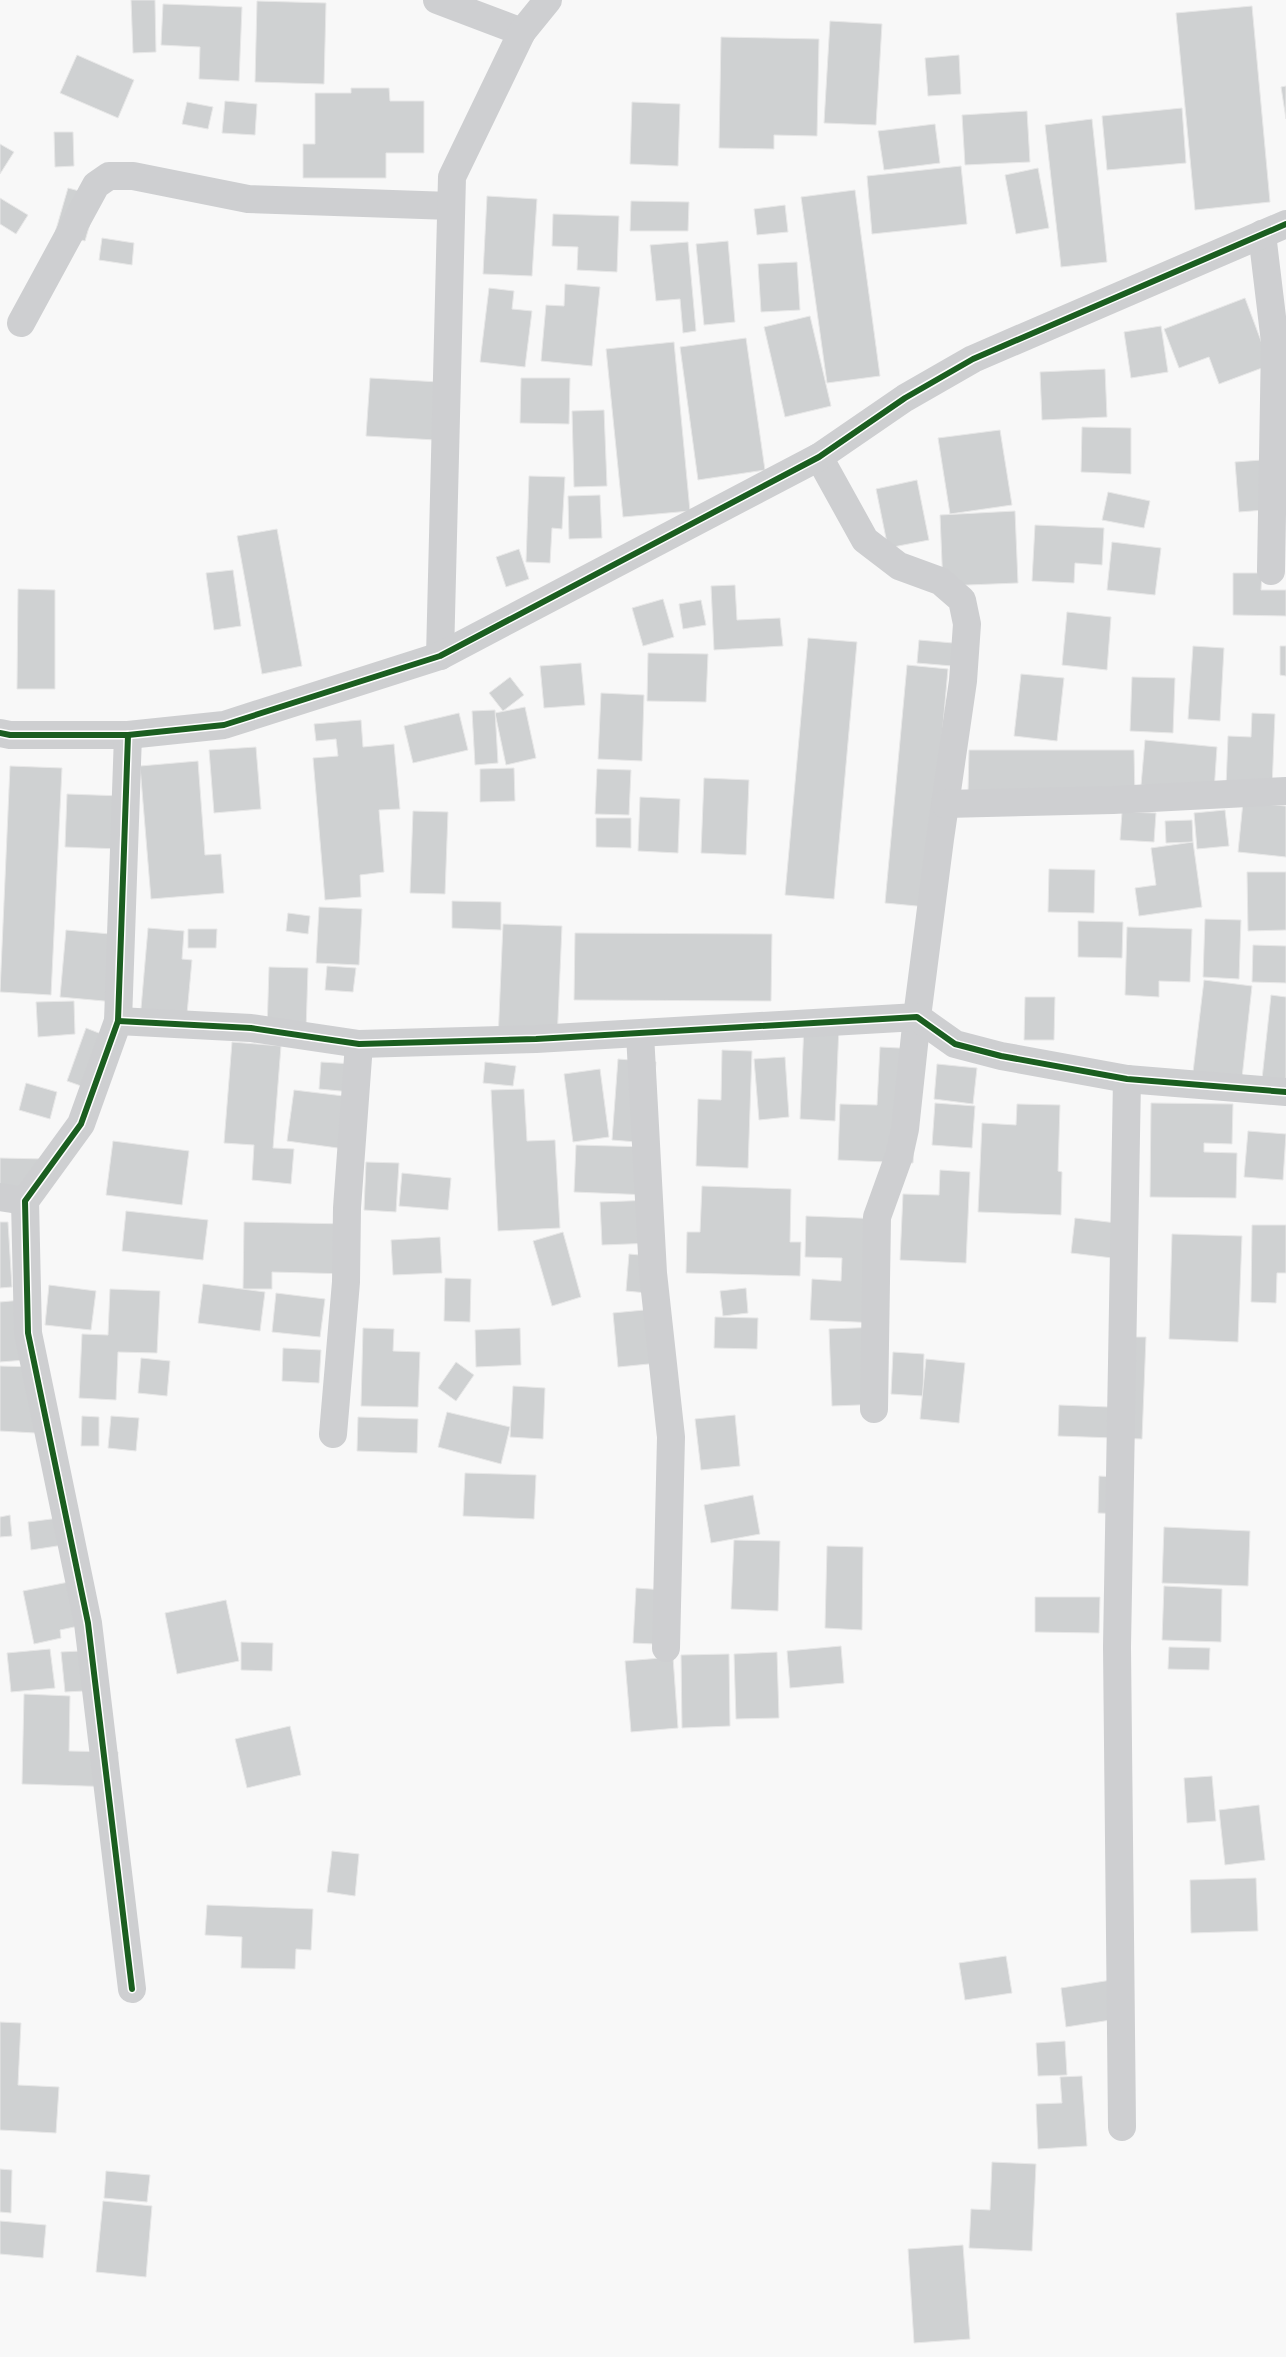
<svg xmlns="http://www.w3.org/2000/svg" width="1286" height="2357" viewBox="0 0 1286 2357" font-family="'Sofia Sans Condensed',sans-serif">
<rect width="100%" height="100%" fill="#f8f8f8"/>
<g fill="#cfd1d2" stroke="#e8e8e8">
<polygon points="131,0 155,0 156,52 133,53"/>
<polygon points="257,1 326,3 324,84 255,82"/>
<polygon points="163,4 242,7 239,81 199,79 200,47 161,45"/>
<polygon points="1252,6 1270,202 1195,210 1176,13"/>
<polygon points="830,21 882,24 876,125 824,123"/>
<polygon points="721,37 819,39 817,136 774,135 774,149 719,148"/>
<polygon points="77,55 134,80 118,118 60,93"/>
<polygon points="959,55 961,94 928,96 925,58"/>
<polygon points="1286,86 1286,119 1281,87"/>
<polygon points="351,88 389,88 390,101 424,101 424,153 386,153 386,178 303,178 303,144 315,144 315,93 351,93"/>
<polygon points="225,101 257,104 255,135 222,133"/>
<polygon points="187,102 213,107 208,129 182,124"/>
<polygon points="632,102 680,104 678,166 630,164"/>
<polygon points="1182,108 1186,163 1107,170 1102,116"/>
<polygon points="1027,111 1030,162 965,165 962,115"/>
<polygon points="1092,119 1107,262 1061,267 1045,125"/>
<polygon points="935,124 940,163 884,170 878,131"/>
<polygon points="54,132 73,132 74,166 55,167"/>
<polygon points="0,144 14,152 0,174"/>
<polygon points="961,166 967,224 872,234 867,176"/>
<polygon points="1038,168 1049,228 1016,234 1005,175"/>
<polygon points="68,188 98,196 85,241 55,233"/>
<polygon points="855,190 880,376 827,383 801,197"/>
<polygon points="487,196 537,199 532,276 483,274"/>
<polygon points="0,198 28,215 16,234 0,224"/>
<polygon points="631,201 689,202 688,231 630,231"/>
<polygon points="785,205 788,232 757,235 754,209"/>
<polygon points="553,214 619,216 617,272 577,270 578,247 552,246"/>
<polygon points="102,238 134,243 132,265 99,260"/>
<polygon points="728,241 735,322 704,325 696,244"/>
<polygon points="688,242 696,331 683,333 680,299 656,301 650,245"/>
<polygon points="797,262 800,310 761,312 758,264"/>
<polygon points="565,284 600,287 592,366 541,361 546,305 564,306"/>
<polygon points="489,288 514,291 512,309 532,311 525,367 480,362"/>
<polygon points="1245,298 1270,365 1219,384 1209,357 1179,368 1164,329"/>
<polygon points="810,316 831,406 785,417 764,327"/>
<polygon points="1161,326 1168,372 1131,378 1124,332"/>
<polygon points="746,338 765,470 698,480 680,347"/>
<polygon points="674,342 690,511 623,517 606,349"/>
<polygon points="1105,369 1107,417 1042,420 1040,372"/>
<polygon points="370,378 456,383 453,441 366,436"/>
<polygon points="521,378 570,378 569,424 520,423"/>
<polygon points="604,410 607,486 574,487 572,411"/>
<polygon points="1082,427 1131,428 1131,474 1081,472"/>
<polygon points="1000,430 1012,505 950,514 938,438"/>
<polygon points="1275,459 1278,509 1239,512 1235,462"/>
<polygon points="529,476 565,477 562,529 552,528 550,563 526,562"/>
<polygon points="917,480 929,540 888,548 876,489"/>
<polygon points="1108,492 1150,501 1144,528 1102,520"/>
<polygon points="600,495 602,538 569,539 568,496"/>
<polygon points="1015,511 1018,583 943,586 940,515"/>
<polygon points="1035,525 1104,528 1102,565 1075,563 1074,583 1032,581"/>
<polygon points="277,529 302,666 262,674 237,536"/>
<polygon points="1112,542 1161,548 1155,595 1107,590"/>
<polygon points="519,549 529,579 506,587 496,557"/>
<polygon points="233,570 241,626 214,630 206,573"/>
<polygon points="1233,573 1262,573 1261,590 1286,590 1286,616 1233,615"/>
<polygon points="735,585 737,620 780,618 783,646 714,650 711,586"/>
<polygon points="18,589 55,590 55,689 17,689"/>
<polygon points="663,599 674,637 643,646 632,608"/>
<polygon points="701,600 706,625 683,629 679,604"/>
<polygon points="1067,612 1111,617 1107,670 1062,665"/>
<polygon points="808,638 857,642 834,899 785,895"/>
<polygon points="919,640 953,643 952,666 917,663"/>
<polygon points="1193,646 1224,648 1220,721 1188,719"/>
<polygon points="1280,646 1286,646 1286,676 1280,675"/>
<polygon points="648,653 708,654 706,702 647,701"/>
<polygon points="581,663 585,705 544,708 540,666"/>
<polygon points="907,665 948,669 927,907 885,903"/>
<polygon points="1021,674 1064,678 1057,741 1014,736"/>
<polygon points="510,677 524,695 503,711 489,693"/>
<polygon points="1132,677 1175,678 1173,733 1130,731"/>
<polygon points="601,693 644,695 642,761 598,759"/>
<polygon points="525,707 536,758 506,765 495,713"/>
<polygon points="495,710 498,763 475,765 472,711"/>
<polygon points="459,713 468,750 413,763 404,726"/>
<polygon points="1252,713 1275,714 1272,789 1226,787 1228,736 1251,737"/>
<polygon points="361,720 363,747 394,744 400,809 379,810 384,872 360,875 361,897 325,900 313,758 338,756 336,739 316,741 314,724"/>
<polygon points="1145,740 1217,747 1214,792 1141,785"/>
<polygon points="256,747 261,809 214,813 209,750"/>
<polygon points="969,750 1134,750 1135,798 968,792"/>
<polygon points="198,761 205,855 221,854 224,893 151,899 140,766"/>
<polygon points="10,766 62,768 51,995 0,992"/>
<polygon points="514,768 515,801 480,802 480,769"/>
<polygon points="597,769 631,770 629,815 595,814"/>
<polygon points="704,778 749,780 746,855 701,853"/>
<polygon points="67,794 122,796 121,849 65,847"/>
<polygon points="640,797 680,799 678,853 638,851"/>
<polygon points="1243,802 1286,806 1286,857 1238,852"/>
<polygon points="1225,810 1229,846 1197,849 1194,813"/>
<polygon points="413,811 448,812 445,894 410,893"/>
<polygon points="1122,812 1156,813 1154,842 1120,840"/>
<polygon points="596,818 631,818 631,848 596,847"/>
<polygon points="1192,820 1193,842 1166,843 1165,821"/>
<polygon points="1193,842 1202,907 1139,916 1135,888 1156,885 1151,848"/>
<polygon points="1049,869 1095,870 1094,913 1048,912"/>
<polygon points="1247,872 1286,872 1286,930 1248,931"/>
<polygon points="452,901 501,902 501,930 452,928"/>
<polygon points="319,907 362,909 359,965 316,963"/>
<polygon points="288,913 310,916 308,934 286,931"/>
<polygon points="1205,919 1241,920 1239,979 1203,977"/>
<polygon points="1078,921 1123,922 1122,958 1078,957"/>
<polygon points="503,924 562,926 557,1042 498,1040"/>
<polygon points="1127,927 1192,929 1190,982 1159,981 1159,997 1125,995"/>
<polygon points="148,928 184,931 182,959 192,960 186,1025 140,1020"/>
<polygon points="188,929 217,929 216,948 188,948"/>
<polygon points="66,930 121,935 115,1002 60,997"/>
<polygon points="575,933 772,934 771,1001 574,1000"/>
<polygon points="1253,945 1286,946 1286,983 1252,982"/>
<polygon points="327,966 356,968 353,992 325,990"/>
<polygon points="269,967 308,968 306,1032 267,1031"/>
<polygon points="1204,980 1252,986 1242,1078 1193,1072"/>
<polygon points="1271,995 1286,997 1286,1082 1262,1079"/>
<polygon points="1025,997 1055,997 1054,1040 1024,1040"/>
<polygon points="74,1001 75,1034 38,1037 36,1002"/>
<polygon points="804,1024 839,1026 835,1121 800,1119"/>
<polygon points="86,1028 119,1041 101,1093 67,1081"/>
<polygon points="232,1042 281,1046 273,1148 294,1149 291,1184 252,1180 254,1145 224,1143"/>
<polygon points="880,1047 919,1049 913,1163 838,1160 840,1104 877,1105"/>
<polygon points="722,1050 752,1051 748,1168 696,1166 698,1099 721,1100"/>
<polygon points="785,1057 789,1117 759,1120 754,1059"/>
<polygon points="618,1059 656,1062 649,1143 612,1140"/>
<polygon points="321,1062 353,1064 351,1092 319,1089"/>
<polygon points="485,1062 516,1066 513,1086 483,1083"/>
<polygon points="937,1064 977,1068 973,1104 934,1099"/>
<polygon points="600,1069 609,1137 573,1142 564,1074"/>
<polygon points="26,1083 57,1092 50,1119 19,1110"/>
<polygon points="524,1089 527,1141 555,1140 560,1228 498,1231 491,1090"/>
<polygon points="294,1090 352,1097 345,1149 287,1141"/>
<polygon points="935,1103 975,1106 972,1148 932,1145"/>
<polygon points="1151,1103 1233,1104 1232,1144 1204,1143 1204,1152 1237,1153 1236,1198 1150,1197"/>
<polygon points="1017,1104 1060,1105 1058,1171 1062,1172 1061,1215 978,1212 982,1123 1016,1125"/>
<polygon points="1248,1131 1286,1134 1283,1180 1244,1177"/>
<polygon points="113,1141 189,1151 182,1205 106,1195"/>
<polygon points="576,1145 650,1147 649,1195 574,1192"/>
<polygon points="0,1158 48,1159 47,1193 0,1193"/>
<polygon points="366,1162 399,1163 396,1212 364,1210"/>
<polygon points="940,1170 970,1172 966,1263 900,1260 903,1194 939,1195"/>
<polygon points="402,1173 451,1178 448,1210 399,1206"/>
<polygon points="702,1186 791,1189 790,1242 801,1242 800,1276 686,1273 687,1232 700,1232"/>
<polygon points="653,1200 655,1243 602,1245 600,1202"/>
<polygon points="126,1211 208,1220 203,1260 122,1251"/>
<polygon points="806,1216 883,1219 879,1323 810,1320 812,1279 841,1281 842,1258 805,1257"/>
<polygon points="1075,1218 1133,1225 1129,1260 1071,1253"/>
<polygon points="0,1222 8,1222 12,1287 0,1288"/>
<polygon points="244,1222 351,1224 350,1274 272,1272 272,1289 243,1289"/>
<polygon points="1252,1225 1286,1225 1286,1273 1277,1273 1276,1303 1251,1302"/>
<polygon points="563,1232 581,1297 552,1306 533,1241"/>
<polygon points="1172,1234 1242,1236 1238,1342 1169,1339"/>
<polygon points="440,1237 442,1273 393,1275 391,1240"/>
<polygon points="629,1254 662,1257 658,1294 626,1291"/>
<polygon points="445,1278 471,1279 470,1322 444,1321"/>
<polygon points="203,1284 265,1292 260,1331 198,1323"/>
<polygon points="49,1285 96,1291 91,1330 45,1325"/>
<polygon points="746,1288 748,1313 723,1316 720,1291"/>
<polygon points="110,1289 160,1291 157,1353 118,1352 116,1400 79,1398 82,1334 108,1335"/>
<polygon points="276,1293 325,1299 320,1337 272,1332"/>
<polygon points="22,1300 26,1360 0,1362 0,1302"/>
<polygon points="665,1308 669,1362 618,1367 613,1313"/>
<polygon points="715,1317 758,1318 757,1349 714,1348"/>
<polygon points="881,1327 885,1404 832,1406 829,1329"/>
<polygon points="363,1328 394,1329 393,1351 420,1352 418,1407 361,1406"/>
<polygon points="520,1328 521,1365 476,1367 475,1330"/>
<polygon points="1112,1337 1146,1337 1142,1439 1058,1436 1059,1405 1109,1407"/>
<polygon points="283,1348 321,1350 319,1383 282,1381"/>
<polygon points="893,1352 924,1354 923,1396 891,1394"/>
<polygon points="141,1358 170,1361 167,1396 138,1393"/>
<polygon points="926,1359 965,1363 959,1423 920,1419"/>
<polygon points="456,1362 474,1375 456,1401 438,1388"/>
<polygon points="0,1366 37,1367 35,1433 0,1431"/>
<polygon points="513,1386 545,1388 543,1439 510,1437"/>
<polygon points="447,1412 510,1427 501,1464 438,1447"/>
<polygon points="735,1415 740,1466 701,1470 695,1419"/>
<polygon points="82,1416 99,1417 99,1446 81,1446"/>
<polygon points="111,1416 139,1418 136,1451 108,1448"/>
<polygon points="358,1417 418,1419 417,1453 357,1451"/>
<polygon points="465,1473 536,1475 534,1519 463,1516"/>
<polygon points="1099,1476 1129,1478 1128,1514 1098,1513"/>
<polygon points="753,1495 760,1534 711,1543 704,1505"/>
<polygon points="10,1515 12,1536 0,1537 0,1517"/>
<polygon points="67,1517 70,1544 31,1550 28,1522"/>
<polygon points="1164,1527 1250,1531 1248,1586 1162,1583"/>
<polygon points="734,1540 780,1541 778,1611 731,1609"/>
<polygon points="827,1546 863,1547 862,1630 825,1628"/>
<polygon points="84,1579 93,1623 60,1630 61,1638 34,1644 23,1591"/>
<polygon points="1164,1586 1222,1589 1221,1642 1162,1640"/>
<polygon points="636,1588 679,1591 676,1645 633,1643"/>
<polygon points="1035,1597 1100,1597 1099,1633 1035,1632"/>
<polygon points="226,1600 239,1661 177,1674 165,1613"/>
<polygon points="241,1642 273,1643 272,1671 241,1670"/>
<polygon points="841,1646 844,1683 790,1688 787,1651"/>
<polygon points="1169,1647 1210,1648 1209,1670 1168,1669"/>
<polygon points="50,1649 55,1688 11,1692 7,1653"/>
<polygon points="100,1650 103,1690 65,1692 61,1652"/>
<polygon points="777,1652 779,1718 736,1719 734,1654"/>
<polygon points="729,1654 730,1726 682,1728 681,1655"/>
<polygon points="673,1657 678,1728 631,1732 625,1661"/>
<polygon points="24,1694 70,1696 69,1751 118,1752 117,1787 22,1784"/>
<polygon points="290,1726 301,1775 247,1788 235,1739"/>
<polygon points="1212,1776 1216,1821 1187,1823 1184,1778"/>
<polygon points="1259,1805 1265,1860 1225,1865 1219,1810"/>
<polygon points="332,1851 359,1854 355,1896 327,1892"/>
<polygon points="1256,1878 1258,1931 1191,1933 1190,1880"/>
<polygon points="207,1905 313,1909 311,1950 296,1949 295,1969 241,1968 242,1937 205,1935"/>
<polygon points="1006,1956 1012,1993 965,2000 959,1963"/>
<polygon points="1124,1978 1130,2017 1066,2027 1061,1988"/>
<polygon points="0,2022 21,2023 18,2085 59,2087 56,2133 0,2130"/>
<polygon points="1065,2041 1067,2075 1038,2076 1036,2043"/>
<polygon points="1082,2076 1087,2146 1038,2149 1036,2104 1062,2103 1060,2077"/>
<polygon points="992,2162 1036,2164 1032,2251 969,2248 971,2209 990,2210"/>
<polygon points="0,2169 12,2170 11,2213 0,2212"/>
<polygon points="106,2171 150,2175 147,2202 104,2198"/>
<polygon points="103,2201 152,2206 146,2277 96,2272"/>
<polygon points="0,2221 46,2225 43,2258 0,2254"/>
<polygon points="963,2245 970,2339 914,2343 908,2249"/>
</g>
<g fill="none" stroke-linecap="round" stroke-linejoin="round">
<g stroke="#cecfd1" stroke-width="28">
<polyline points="437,0 522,32"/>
<polyline points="1262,234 1275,342 1271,571"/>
<polyline points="21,323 96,185 109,176 133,176 248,199 451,206"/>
<polyline points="819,457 865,540 899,566 940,581 962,600 967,624 963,681 940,839 917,1017 905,1129 899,1156 877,1217 874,1409"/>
<polyline points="440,656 452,177 522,32 548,0"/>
<polyline points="0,733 10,735 128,735 224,725 440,656 819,457 905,398 973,359 1286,224"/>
<polyline points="128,735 118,1021 81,1124 25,1201 28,1333 88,1623 132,1989"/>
<polyline points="945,804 1113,800 1286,791"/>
<polyline points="118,1021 251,1028 359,1044 536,1039 917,1017 955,1044 1001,1056 1127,1079 1286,1092"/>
<polyline points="640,1034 653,1273 671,1437 666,1648"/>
<polyline points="0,1197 25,1201"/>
<polyline points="333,1434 346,1282 347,1208 359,1044"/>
<polyline points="1122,2127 1117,1647 1127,1079"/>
</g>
<g stroke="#fff" stroke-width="9">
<g id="cycleway">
<polyline points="0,733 10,735 128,735 224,725 440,656 819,457 905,398 973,359 1286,224"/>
<polyline points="128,735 118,1021 81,1124 25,1201 28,1333 88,1623 132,1989"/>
<polyline points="118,1021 251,1028 359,1044 536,1039 917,1017 955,1044 1001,1056 1127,1079 1286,1092"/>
</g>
</g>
<use href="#cycleway" stroke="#1b5e20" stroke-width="6"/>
</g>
</svg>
